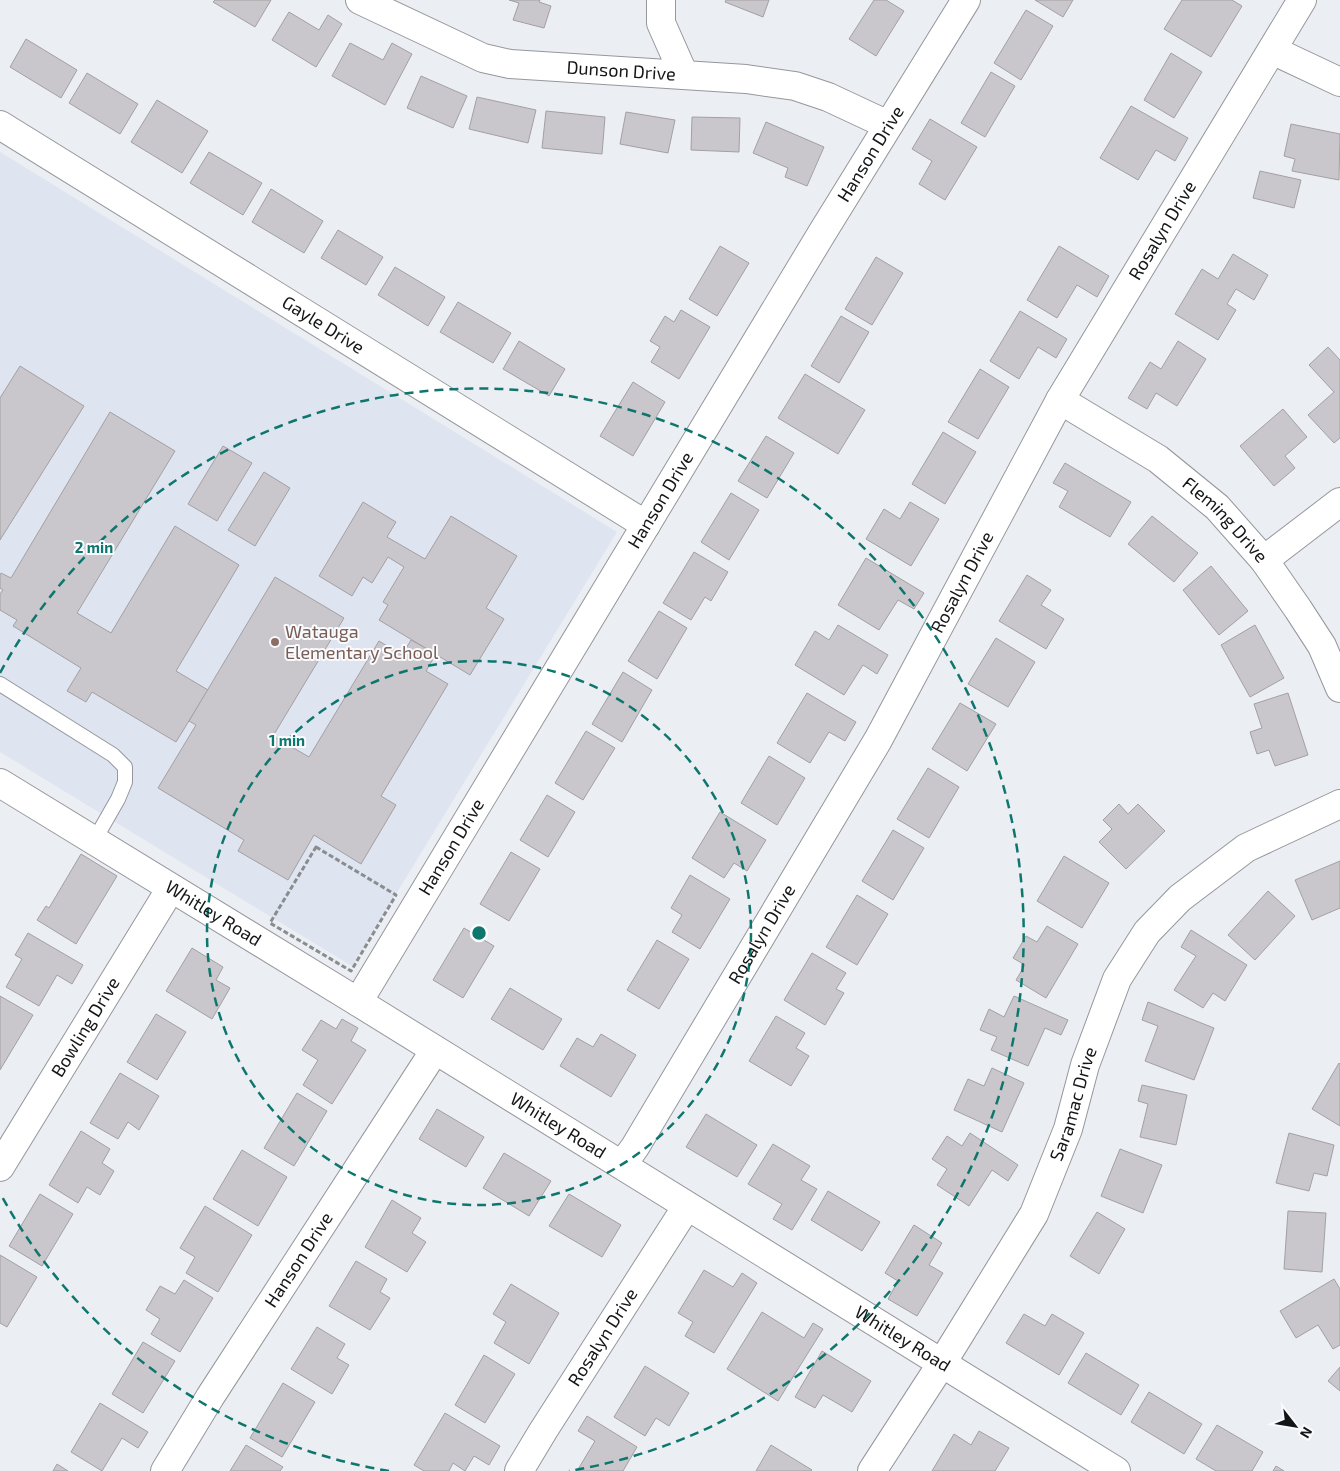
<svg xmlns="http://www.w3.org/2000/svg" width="1340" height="1471" viewBox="0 0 1340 1471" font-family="'Exo 2',sans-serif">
<rect width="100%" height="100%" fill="#ebeef3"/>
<polygon fill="#dee4f0" points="0,152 617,532 352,966 0,752"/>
<g fill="#c9c7cb" stroke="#a3a0a4">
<polygon points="215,0 271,0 255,27 213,2"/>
<polygon points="509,0 540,0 539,2 551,6 544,28 513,20 519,3"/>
<polygon points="726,0 769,0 763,17 725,2"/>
<polygon points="874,0 886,0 904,11 876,56 849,39"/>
<polygon points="1035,0 1073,0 1063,17"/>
<polygon points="1182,0 1232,0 1242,6 1211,57 1164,29"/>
<polygon points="1026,10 1053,26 1021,80 994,63"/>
<polygon points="289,12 319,30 328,15 342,24 316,67 272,40"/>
<polygon points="26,39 77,70 61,98 10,67"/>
<polygon points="350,43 383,60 392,43 412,54 385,105 332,76"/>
<polygon points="1171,53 1202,72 1174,118 1144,100"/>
<polygon points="991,72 1015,86 985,137 961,123"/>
<polygon points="87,73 138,104 120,134 69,103"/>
<polygon points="421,76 467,96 453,128 407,108"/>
<polygon points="477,97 536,110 528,143 469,129"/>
<polygon points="157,100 208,131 182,173 131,142"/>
<polygon points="1131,106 1188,138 1175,161 1156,150 1138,180 1100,158"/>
<polygon points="546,111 605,117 602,154 542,148"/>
<polygon points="626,112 675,120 668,153 620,144"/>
<polygon points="692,117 740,118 739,152 691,150"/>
<polygon points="930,119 977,147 945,200 919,184 932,161 912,149"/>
<polygon points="766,122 824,147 807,186 785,177 788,168 753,153"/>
<polygon points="1291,124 1340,134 1339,180 1292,171 1295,159 1284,156"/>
<polygon points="209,152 262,183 243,215 190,183"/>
<polygon points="1260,171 1301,180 1294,208 1253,198"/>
<polygon points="271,189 323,221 304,253 252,222"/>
<polygon points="338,230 383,257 366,285 321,258"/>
<polygon points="720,246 749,263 717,316 689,299"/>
<polygon points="1059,246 1109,276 1097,297 1077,285 1057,318 1027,300"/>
<polygon points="1233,254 1268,275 1254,300 1236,289 1227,304 1236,310 1218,340 1175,314 1202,269 1218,279"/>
<polygon points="876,257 903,273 872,325 845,309"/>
<polygon points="395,267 445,297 428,326 378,295"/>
<polygon points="458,302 511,333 493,363 440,332"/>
<polygon points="681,310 710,327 679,379 651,362 660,347 650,341 665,316 674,322"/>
<polygon points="1020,311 1067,339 1056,358 1038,347 1019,379 990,361"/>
<polygon points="841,316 869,332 839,383 811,366"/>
<polygon points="519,341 565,369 549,396 503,369"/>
<polygon points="1178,341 1206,359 1177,406 1156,393 1147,409 1128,398 1150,362 1161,369"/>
<polygon points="1328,347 1340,360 1340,438 1334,443 1308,415 1334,392 1309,365"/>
<polygon points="20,366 84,406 0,540 0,398"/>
<polygon points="980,369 1009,387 978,439 948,422"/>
<polygon points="805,374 865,410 838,454 778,418"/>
<polygon points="633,382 665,402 633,456 600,436"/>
<polygon points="1283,409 1307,437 1285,456 1295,468 1274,486 1240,446"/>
<polygon points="110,412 175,451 77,613 111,633 175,526 239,565 176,671 208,690 176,742 92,692 86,702 67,691 81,668 13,626 17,620 0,610 0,594 3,590 0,588 0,575 1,573 11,578"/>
<polygon points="943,432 976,452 945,504 912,484"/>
<polygon points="766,436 794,453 767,498 738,481"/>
<polygon points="223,446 252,463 217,521 188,504"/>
<polygon points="1065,463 1131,502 1110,537 1059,507 1068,491 1053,483"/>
<polygon points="264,472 290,488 255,546 228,530"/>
<polygon points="731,493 759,510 729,560 701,542"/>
<polygon points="363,502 396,522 387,537 425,559 451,516 517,556 486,608 504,619 470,675 379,620 388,605 383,602 404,567 388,557 372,583 363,577 352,596 319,576"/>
<polygon points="910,502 939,519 911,566 866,539 884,509 900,519"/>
<polygon points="1152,516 1198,553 1174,582 1128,544"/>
<polygon points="694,552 728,572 711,601 705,597 691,620 663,603"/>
<polygon points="866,558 924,593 914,609 898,600 879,630 838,605"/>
<polygon points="1211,566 1248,611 1219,635 1183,590"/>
<polygon points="1027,575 1051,590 1041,605 1064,619 1046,649 999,621"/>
<polygon points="275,577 344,618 273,736 309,757 379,641 402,655 411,640 436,654 426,671 448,684 381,796 396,805 361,864 314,835 288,880 238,851 244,840 158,788 196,725 189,721"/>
<polygon points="659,611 687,628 657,679 628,661"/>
<polygon points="838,625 888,655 877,674 863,665 844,695 795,665 815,631 829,640"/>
<polygon points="1255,625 1284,678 1250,697 1221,645"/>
<polygon points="996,638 1035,662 1008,707 968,684"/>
<polygon points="623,672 652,690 622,742 592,724"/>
<polygon points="807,693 856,722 845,741 829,732 810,763 777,743"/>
<polygon points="1288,693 1308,755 1275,766 1269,750 1257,754 1250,732 1262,728 1254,704"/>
<polygon points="960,703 996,724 967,771 932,749"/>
<polygon points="586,731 615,748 583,800 555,783"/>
<polygon points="769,756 805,778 777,825 741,803"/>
<polygon points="928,768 959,787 929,838 897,819"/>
<polygon points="547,795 575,812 548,857 520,840"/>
<polygon points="1119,804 1128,814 1138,804 1165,831 1126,869 1099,842 1112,829 1103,820"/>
<polygon points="720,812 766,840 747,871 734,863 724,878 692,858"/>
<polygon points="893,830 924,848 893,900 862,881"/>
<polygon points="511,852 540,869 509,921 480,904"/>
<polygon points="81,854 117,876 76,944 37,920 46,906 49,908"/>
<polygon points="1064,856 1109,883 1082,928 1037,901"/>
<polygon points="1340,861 1340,908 1312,920 1295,880"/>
<polygon points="690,875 730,899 700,949 672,932 682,915 671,908"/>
<polygon points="1268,891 1295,916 1255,960 1228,935"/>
<polygon points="857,895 888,914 857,965 826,947"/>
<polygon points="1047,926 1078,944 1046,998 1016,980 1025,965 1013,958 1026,936 1037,942"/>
<polygon points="464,928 494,946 463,998 433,980"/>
<polygon points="1191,930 1247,965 1225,1001 1213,993 1203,1008 1174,990 1196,956 1181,947"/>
<polygon points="28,933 83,965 72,984 57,975 39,1006 6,987 22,959 15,955"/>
<polygon points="657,940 689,959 659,1009 627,990"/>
<polygon points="192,948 223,967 216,980 230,988 212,1019 166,991"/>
<polygon points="812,953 846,973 836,989 844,993 825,1025 784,1000"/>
<polygon points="510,988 562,1019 543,1050 491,1019"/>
<polygon points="0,996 33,1015 0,1070"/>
<polygon points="1014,996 1068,1020 1061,1035 1045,1028 1028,1066 991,1050 997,1037 980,1030 989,1009 1004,1017"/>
<polygon points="1148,1002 1214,1028 1194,1080 1145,1061 1158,1026 1142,1020"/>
<polygon points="156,1014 186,1032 157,1080 127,1062"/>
<polygon points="776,1016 805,1033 796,1048 809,1056 791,1086 749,1061"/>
<polygon points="342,1019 358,1028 351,1041 366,1050 332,1104 303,1085 318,1060 302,1050 321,1020 336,1029"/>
<polygon points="601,1034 636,1055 611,1097 560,1066 577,1038 593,1047"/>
<polygon points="1339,1063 1340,1064 1340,1126 1312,1109"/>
<polygon points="992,1068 1024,1083 1002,1132 954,1110 968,1079 984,1086"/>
<polygon points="120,1073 159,1096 139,1130 128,1122 118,1139 90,1123"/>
<polygon points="1142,1085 1187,1095 1176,1145 1140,1137 1148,1104 1138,1101"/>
<polygon points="297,1093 327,1111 294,1166 264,1148"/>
<polygon points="437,1109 484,1137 466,1167 419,1139"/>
<polygon points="706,1114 757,1145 737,1177 686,1147"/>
<polygon points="81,1131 110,1149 102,1163 114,1171 100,1195 87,1187 78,1203 49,1185"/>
<polygon points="970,1133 1018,1165 1008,1181 992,1170 969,1206 937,1185 947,1169 932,1159 947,1136 962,1146"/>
<polygon points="1289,1133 1334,1145 1327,1176 1314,1173 1309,1191 1276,1183"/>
<polygon points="773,1144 810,1166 801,1180 817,1189 792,1230 773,1219 782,1204 748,1184"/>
<polygon points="1120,1149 1162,1165 1143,1213 1101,1196"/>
<polygon points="242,1150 287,1177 258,1226 213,1199"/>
<polygon points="504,1153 551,1181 529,1216 483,1188"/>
<polygon points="828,1191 880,1222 862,1251 811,1220"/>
<polygon points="40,1194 73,1214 42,1266 9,1246"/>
<polygon points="569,1194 621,1225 602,1257 549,1226"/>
<polygon points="392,1200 421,1218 412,1233 426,1242 407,1272 365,1247"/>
<polygon points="205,1206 252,1235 218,1292 186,1273 195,1257 180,1248"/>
<polygon points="1288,1211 1326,1213 1322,1272 1284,1269"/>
<polygon points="1097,1212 1125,1229 1099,1274 1070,1256"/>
<polygon points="914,1225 942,1243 929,1265 943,1273 917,1316 888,1299 898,1281 885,1273"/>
<polygon points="0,1255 37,1277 7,1327 0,1323"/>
<polygon points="356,1261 387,1279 380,1292 390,1298 370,1330 329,1306"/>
<polygon points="704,1270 733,1287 742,1273 757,1283 714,1353 685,1336 693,1322 678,1313"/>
<polygon points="1334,1279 1340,1289 1340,1345 1333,1349 1318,1325 1296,1338 1280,1311"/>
<polygon points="184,1280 213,1298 180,1352 151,1334 160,1319 146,1310 160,1286 175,1294"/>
<polygon points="511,1284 559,1313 529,1364 494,1343 506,1322 493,1314"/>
<polygon points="762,1312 804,1338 813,1323 823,1329 778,1401 727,1369"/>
<polygon points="1024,1314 1045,1326 1052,1314 1084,1333 1059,1375 1006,1343"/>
<polygon points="317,1327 345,1344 337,1358 349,1365 332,1394 291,1369"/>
<polygon points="143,1342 175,1361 143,1413 112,1394"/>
<polygon points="822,1351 871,1381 852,1412 823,1395 815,1408 795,1397"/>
<polygon points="1086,1353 1139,1385 1121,1415 1068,1383"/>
<polygon points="484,1355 515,1374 485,1423 455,1405"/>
<polygon points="645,1366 689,1393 669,1426 656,1418 645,1436 614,1417"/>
<polygon points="1340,1367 1340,1391 1328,1381"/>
<polygon points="283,1383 315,1402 282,1457 250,1438"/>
<polygon points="1149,1392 1202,1424 1184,1454 1131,1422"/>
<polygon points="100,1403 148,1432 138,1448 122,1438 102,1471 71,1452"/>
<polygon points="445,1413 500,1446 489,1465 474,1456 465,1471 453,1463 449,1471 424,1471 414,1465"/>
<polygon points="587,1416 637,1447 623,1471 577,1471 595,1441 578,1431"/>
<polygon points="1217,1425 1263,1452 1252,1471 1216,1471 1196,1459"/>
<polygon points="979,1431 1009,1448 995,1471 932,1471 954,1434 971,1445"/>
<polygon points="246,1445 283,1467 280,1471 230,1471"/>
<polygon points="771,1445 812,1470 811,1471 756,1471"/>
<polygon points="57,1464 68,1471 53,1471"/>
<polygon points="1276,1466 1284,1471 1273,1471"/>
</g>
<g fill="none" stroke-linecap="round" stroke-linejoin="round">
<g stroke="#95979c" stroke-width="16">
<polyline id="service" points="0,684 113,755 125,767 125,782 118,799 94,841"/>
</g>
<g stroke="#95979c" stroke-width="30">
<g id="minor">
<path id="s1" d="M360,0l123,58 27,6 236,15 49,7 33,11 60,28"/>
<polyline points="661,0 661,23 684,75"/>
<polyline points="1272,50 1340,82"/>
<path id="s2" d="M0,125l646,400"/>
<path id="s3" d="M1060,400l98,59 59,48 47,53 34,49 24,37 18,42"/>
<polyline points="1264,560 1340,502"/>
<path id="s4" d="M0,783l358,219 758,469"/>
<path id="s5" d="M358,1002l464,-769 144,-233"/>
<path id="s6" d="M622,1165l13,-18 243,-407 182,-340 242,-400"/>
<path id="s7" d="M0,1167l171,-279"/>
<path id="s8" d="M165,1471l45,-74 225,-347"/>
<path id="s9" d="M519,1471l24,-40 144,-225"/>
<path id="s10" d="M872,1471l70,-108 92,-149 34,-85 17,-64 32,-86 30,-47 33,-34 66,-50 94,-44"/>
</g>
</g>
<polygon stroke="#8a8c8f" stroke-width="3" stroke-dasharray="5 2.5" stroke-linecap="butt" points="316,847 396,895 351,971 270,923"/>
<use href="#service" stroke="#fff" stroke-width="14"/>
<use href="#minor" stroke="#fff" stroke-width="28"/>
</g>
<g fill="none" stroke="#0f766e" stroke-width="2.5" stroke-dasharray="9 6">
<circle cx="479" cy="933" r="272"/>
<path d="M389 1471A545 545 0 0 1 0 1193M0 673A545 545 0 1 1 569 1471"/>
</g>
<circle fill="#8d6e63" stroke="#fafbfe" stroke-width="2" cx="275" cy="642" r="5"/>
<g text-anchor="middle" stroke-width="4" stroke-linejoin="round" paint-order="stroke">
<g font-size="18" fill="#141516" stroke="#fafbfe">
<text dy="6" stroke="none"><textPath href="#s1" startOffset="275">Dunson Drive</textPath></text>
<text dy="6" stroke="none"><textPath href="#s5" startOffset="991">Hanson Drive</textPath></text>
<text dy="6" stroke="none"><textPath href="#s6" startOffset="1080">Rosalyn Drive</textPath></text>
<text dy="6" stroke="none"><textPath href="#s2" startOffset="380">Gayle Drive</textPath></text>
<text dy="6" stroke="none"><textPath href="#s5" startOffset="586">Hanson Drive</textPath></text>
<text dy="6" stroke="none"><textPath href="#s3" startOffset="205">Fleming Drive</textPath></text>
<text dy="6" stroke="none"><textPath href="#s6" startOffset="675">Rosalyn Drive</textPath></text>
<text dy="6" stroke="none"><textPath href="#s5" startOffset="181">Hanson Drive</textPath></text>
<text dy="6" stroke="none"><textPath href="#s4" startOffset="250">Whitley Road</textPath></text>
<text dy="6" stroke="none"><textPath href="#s6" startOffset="270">Rosalyn Drive</textPath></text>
<text dy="6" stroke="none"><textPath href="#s7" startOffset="164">Bowling Drive</textPath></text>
<text dy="6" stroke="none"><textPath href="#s10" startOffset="421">Saramac Drive</textPath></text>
<text dy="6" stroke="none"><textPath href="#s4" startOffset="655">Whitley Road</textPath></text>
<text dy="6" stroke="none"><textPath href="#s8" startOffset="250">Hanson Drive</textPath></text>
<text dy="6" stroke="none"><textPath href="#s9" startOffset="158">Rosalyn Drive</textPath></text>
<text dy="6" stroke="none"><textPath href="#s4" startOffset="1060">Whitley Road</textPath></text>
</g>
<g font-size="18" fill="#785e54" stroke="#fafbfe" text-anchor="start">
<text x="285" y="638">Watauga<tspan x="285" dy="21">Elementary School</tspan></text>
</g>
</g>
<circle cx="479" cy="933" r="8" fill="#0f766e" stroke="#fafbfe" stroke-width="2.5"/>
<g font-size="15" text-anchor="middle" font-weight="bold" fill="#0f766e" stroke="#fafbfe" stroke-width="4" stroke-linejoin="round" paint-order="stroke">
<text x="94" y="553">2 min</text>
<text x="287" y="746">1 min</text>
</g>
<g transform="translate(1295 1426) rotate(121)" stroke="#fafbfe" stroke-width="4" paint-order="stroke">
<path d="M0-4L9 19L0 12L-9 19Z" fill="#141516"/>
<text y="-8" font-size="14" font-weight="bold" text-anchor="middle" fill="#141516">N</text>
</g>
</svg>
